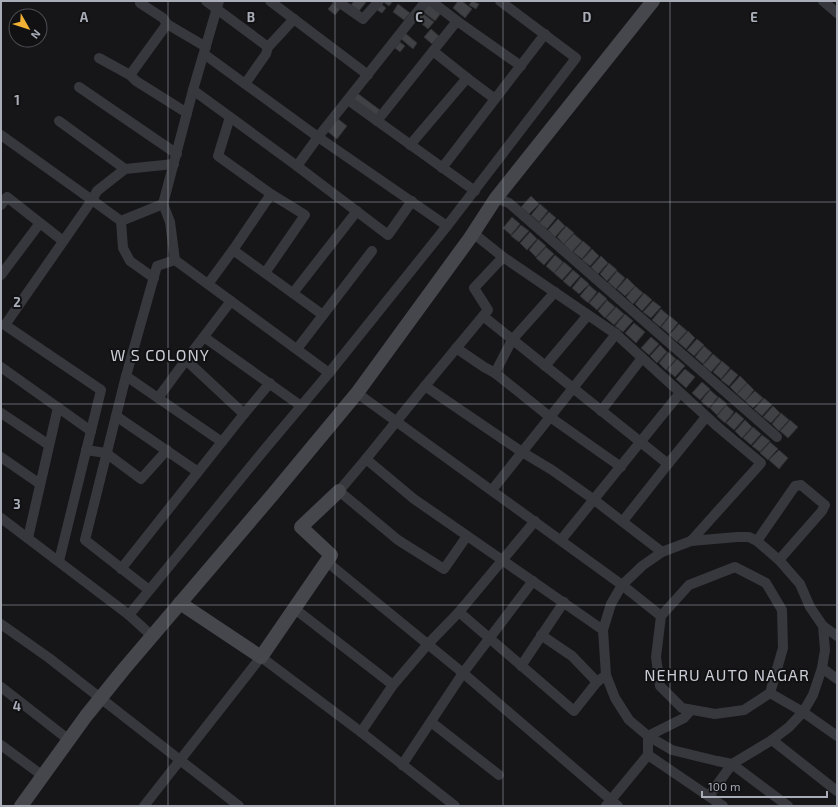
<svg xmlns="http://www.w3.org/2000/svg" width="838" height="807" viewBox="0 0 838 807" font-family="'Exo 2',sans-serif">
<rect width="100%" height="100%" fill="#161618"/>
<g fill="#404145" stroke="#303034">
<polygon points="354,1 367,1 359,11 351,5"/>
<polygon points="382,1 393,1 389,6"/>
<polygon points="458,1 462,1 472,9 465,18 453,8"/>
<polygon points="472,1 479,4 476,9 469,5"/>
<polygon points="333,3 340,9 335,15 328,9"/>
<polygon points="428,3 441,13 435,21 422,11"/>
<polygon points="381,4 386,8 382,13 377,10"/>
<polygon points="398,4 410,13 404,20 393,12"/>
<polygon points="421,12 434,22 428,29 415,18"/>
<polygon points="431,29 439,36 432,44 424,37"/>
<polygon points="405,33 417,43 413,49 400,38"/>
<polygon points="400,42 405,46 400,52 395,48"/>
<polygon points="357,93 380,110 375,117 352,99"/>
<polygon points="337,118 347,126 337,139 327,131"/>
<polygon points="531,196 539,204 529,214 521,207"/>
<polygon points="540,204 548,211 539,222 531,215"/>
<polygon points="549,212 556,218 547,229 539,223"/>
<polygon points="512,217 520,224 511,235 503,228"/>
<polygon points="558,219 565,226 555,237 548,230"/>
<polygon points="521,225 529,231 519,242 511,236"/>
<polygon points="566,226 574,233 564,244 557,237"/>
<polygon points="530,232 537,239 527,250 520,243"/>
<polygon points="574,234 582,241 572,252 564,244"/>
<polygon points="538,239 546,246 536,257 529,250"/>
<polygon points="583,241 591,248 582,259 573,252"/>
<polygon points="546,247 554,254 544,265 536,258"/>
<polygon points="592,249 599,256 590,266 582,260"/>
<polygon points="555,255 563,262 554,273 546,266"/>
<polygon points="601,256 608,263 598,274 591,267"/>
<polygon points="564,262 572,269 562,280 554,273"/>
<polygon points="609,263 617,270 607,281 600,274"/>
<polygon points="573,270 580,276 570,287 563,281"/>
<polygon points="617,271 625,278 616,289 608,282"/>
<polygon points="581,277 589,284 579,294 572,288"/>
<polygon points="627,278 635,286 625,296 617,289"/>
<polygon points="589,285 597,292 588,303 580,296"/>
<polygon points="635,286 643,293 633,304 626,297"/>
<polygon points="599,292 607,299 597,310 589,303"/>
<polygon points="644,293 652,300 642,311 635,304"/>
<polygon points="607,300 615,307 605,318 598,311"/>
<polygon points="653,301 661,307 651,318 643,312"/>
<polygon points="616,307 624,314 614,325 606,318"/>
<polygon points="661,309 669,316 660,327 652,320"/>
<polygon points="625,314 633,321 623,332 615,326"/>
<polygon points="670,316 678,323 669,334 661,327"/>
<polygon points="634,323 645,332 636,343 625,333"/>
<polygon points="679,324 687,331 677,342 669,335"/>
<polygon points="688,331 695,338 686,349 678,342"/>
<polygon points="651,337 659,344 649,355 641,348"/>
<polygon points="697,339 704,345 694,356 687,350"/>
<polygon points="660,345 667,352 657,363 650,356"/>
<polygon points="704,346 712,353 703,364 695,357"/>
<polygon points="668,352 676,359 666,370 659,363"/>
<polygon points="713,354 721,361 711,372 703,365"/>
<polygon points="677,359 685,366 675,377 667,370"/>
<polygon points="722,361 730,368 721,379 713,372"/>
<polygon points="685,369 695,377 686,388 676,379"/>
<polygon points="731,369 738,375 729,386 721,380"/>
<polygon points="740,376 747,383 737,394 730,387"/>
<polygon points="702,382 710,389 700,400 692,393"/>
<polygon points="747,383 754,390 745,401 737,394"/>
<polygon points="710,390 718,397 709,408 701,401"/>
<polygon points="755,391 763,398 753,408 745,401"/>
<polygon points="719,397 727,404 717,415 710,408"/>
<polygon points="764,398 772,405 762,416 754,409"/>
<polygon points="726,405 734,412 725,423 717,416"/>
<polygon points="773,406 780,413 771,423 763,417"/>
<polygon points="736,412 744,419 734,430 726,423"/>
<polygon points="781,413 789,420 779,431 772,424"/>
<polygon points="745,420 752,427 742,438 735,431"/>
<polygon points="790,420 798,427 788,438 780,431"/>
<polygon points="753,427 761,434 751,445 743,438"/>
<polygon points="762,435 770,441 760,452 752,446"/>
<polygon points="770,442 778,449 768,460 760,453"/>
<polygon points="779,450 788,458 779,469 769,460"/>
</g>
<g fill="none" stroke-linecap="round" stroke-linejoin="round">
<g stroke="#37383d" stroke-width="10">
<polyline points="206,1 268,47"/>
<polyline points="219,1 193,90 163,204 170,222 175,260 329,373"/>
<polyline points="270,1 368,75"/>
<polyline points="337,1 363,19 379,1"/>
<polyline points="426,1 318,137 447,226"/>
<polyline points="431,1 457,21 433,51 467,78"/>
<polyline points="823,1 837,13"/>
<polyline points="140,3 163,18 167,24 206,47"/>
<polyline points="457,21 521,66"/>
<polyline points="99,58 130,75 136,81 187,113"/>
<polyline points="130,75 167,24"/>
<polyline points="245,84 266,54 268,47 294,19"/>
<polyline points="79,87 177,154"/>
<polyline points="193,90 297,166 318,137 204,54"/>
<polyline points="348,100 475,191"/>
<polyline points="230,117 218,156 271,194 233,250 323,315"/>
<polyline points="59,121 125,169"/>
<polyline points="377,121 433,51"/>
<polyline points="1,135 92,200 5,325 101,390 59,561"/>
<polyline points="410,145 467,78 495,99"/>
<polyline points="297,166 388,235 412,201"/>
<polyline points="442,168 545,34"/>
<polyline points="496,198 509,203 777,437"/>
<polyline points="1,205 7,197 63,241"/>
<polyline points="121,221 163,204"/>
<polyline points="473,233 503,257"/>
<polyline points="265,273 305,215 271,194"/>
<polyline points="1,275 40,223"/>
<polyline points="154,278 130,261 123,248 121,221 92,200 97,191 125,169 174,164"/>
<polyline points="208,284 233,250"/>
<polyline points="293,293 357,211"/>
<polyline points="483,316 668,464 623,521"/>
<polyline points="204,337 301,406"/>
<polyline points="456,348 484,367 495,373 550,417 621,467"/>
<polyline points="297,349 372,251"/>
<polyline points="545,366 588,315"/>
<polyline points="1,367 91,431"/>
<polyline points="495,373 512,340 555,292"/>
<polyline points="126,376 222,442"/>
<polyline points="425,386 488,310 474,288 503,257 616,334 718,427 761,463 691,541"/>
<polyline points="357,393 622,585 661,616"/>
<polyline points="158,398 186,360"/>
<polyline points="601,411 642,358"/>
<polyline points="1,413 49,445"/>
<polyline points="244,414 270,383"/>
<polyline points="116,416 198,472"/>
<polyline points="86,450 106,453 141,479 167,450"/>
<polyline points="1,457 40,484"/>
<polyline points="366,459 339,491 398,540 444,569 467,536"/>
<polyline points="668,464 706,417"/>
<polyline points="492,490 616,334"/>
<polyline points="1,518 129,615"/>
<polyline points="535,521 459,612 574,711 597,682 606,675"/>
<polygon points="737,537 749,537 757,541 779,560 800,584 810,607 823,626 825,650 822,668 813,695 803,712 789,727 772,740 732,764 717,761 672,750 648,736 629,720 615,698 606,675 603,630 611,604 622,585 642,566 662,552 691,541"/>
<polyline points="28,538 58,407"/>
<polyline points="561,540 680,393"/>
<polyline points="757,541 795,486 801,485 825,505 822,511 779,560"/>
<polyline points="327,562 463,673 618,806"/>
<polygon points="735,567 766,583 782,610 783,648 770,693 744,710 715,714 682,708 660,686 656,657 661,616 689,585"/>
<polyline points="121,569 244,414 186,360 231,301"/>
<polyline points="149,590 85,540 126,376 157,266 175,260"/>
<polyline points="295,609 393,685"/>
<polyline points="1,624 49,658 239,806"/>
<polyline points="823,626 837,636"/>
<polyline points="603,630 414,499 366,459 425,386 522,452 552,470 593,499 662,552"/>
<polyline points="541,635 572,656 597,682"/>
<polyline points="152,636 129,615 265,449 329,373 447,226 576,58 500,1"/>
<polyline points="521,666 564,602"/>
<polyline points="822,668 837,679"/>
<polyline points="1,687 69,740"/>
<polyline points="770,693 803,712 837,736"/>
<polyline points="431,722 499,775"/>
<polyline points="361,732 393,685 428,644 459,612"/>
<polyline points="772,740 837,791"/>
<polyline points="1,745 43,776"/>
<polyline points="648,755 723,806"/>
<polyline points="402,765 463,673 533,581"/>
<polyline points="709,796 732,764 788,806"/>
<polyline points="144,806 261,657 361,732 455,806"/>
<polyline points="606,806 648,755 648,736 684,718 691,710"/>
</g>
<g stroke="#45474d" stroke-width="14">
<polyline points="180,603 261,657 331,555 301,527 339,491"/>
<polyline points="21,806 86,716 124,669 274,493 357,393 470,238 496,198 653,1"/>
</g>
</g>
<path fill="none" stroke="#a8adb8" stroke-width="1" stroke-opacity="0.55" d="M168,1v805M335,1v805M503,1v805M670,1v805M1,202h836M1,404h836M1,605h836"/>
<g text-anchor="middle" stroke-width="4" stroke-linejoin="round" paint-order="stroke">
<g font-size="16" letter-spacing="1" fill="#c9ccd4" stroke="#111113">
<text x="160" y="361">W S COLONY</text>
<text x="727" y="681">NEHRU AUTO NAGAR</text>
</g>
</g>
<g font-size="13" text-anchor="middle" font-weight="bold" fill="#a8adb8" stroke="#111113" stroke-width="4" stroke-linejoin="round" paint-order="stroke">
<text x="84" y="22">A</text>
<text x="251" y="22">B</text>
<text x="419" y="22">C</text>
<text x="587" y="22">D</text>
<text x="754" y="22">E</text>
<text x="17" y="105">1</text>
<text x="17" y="307">2</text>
<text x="17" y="509">3</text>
<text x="17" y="711">4</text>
</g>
<rect width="838" height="807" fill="none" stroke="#a8adb8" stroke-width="4"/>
<g transform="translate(28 28) rotate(129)"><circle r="19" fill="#111113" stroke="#4d4f55"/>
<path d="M0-3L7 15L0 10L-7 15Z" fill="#f2b134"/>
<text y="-6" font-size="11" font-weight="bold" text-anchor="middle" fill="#a8adb8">N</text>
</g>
<path d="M702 791v6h125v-6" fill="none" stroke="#a8adb8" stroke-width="2"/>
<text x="708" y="791" font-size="12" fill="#a8adb8" stroke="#111113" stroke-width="3" paint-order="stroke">100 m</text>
</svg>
